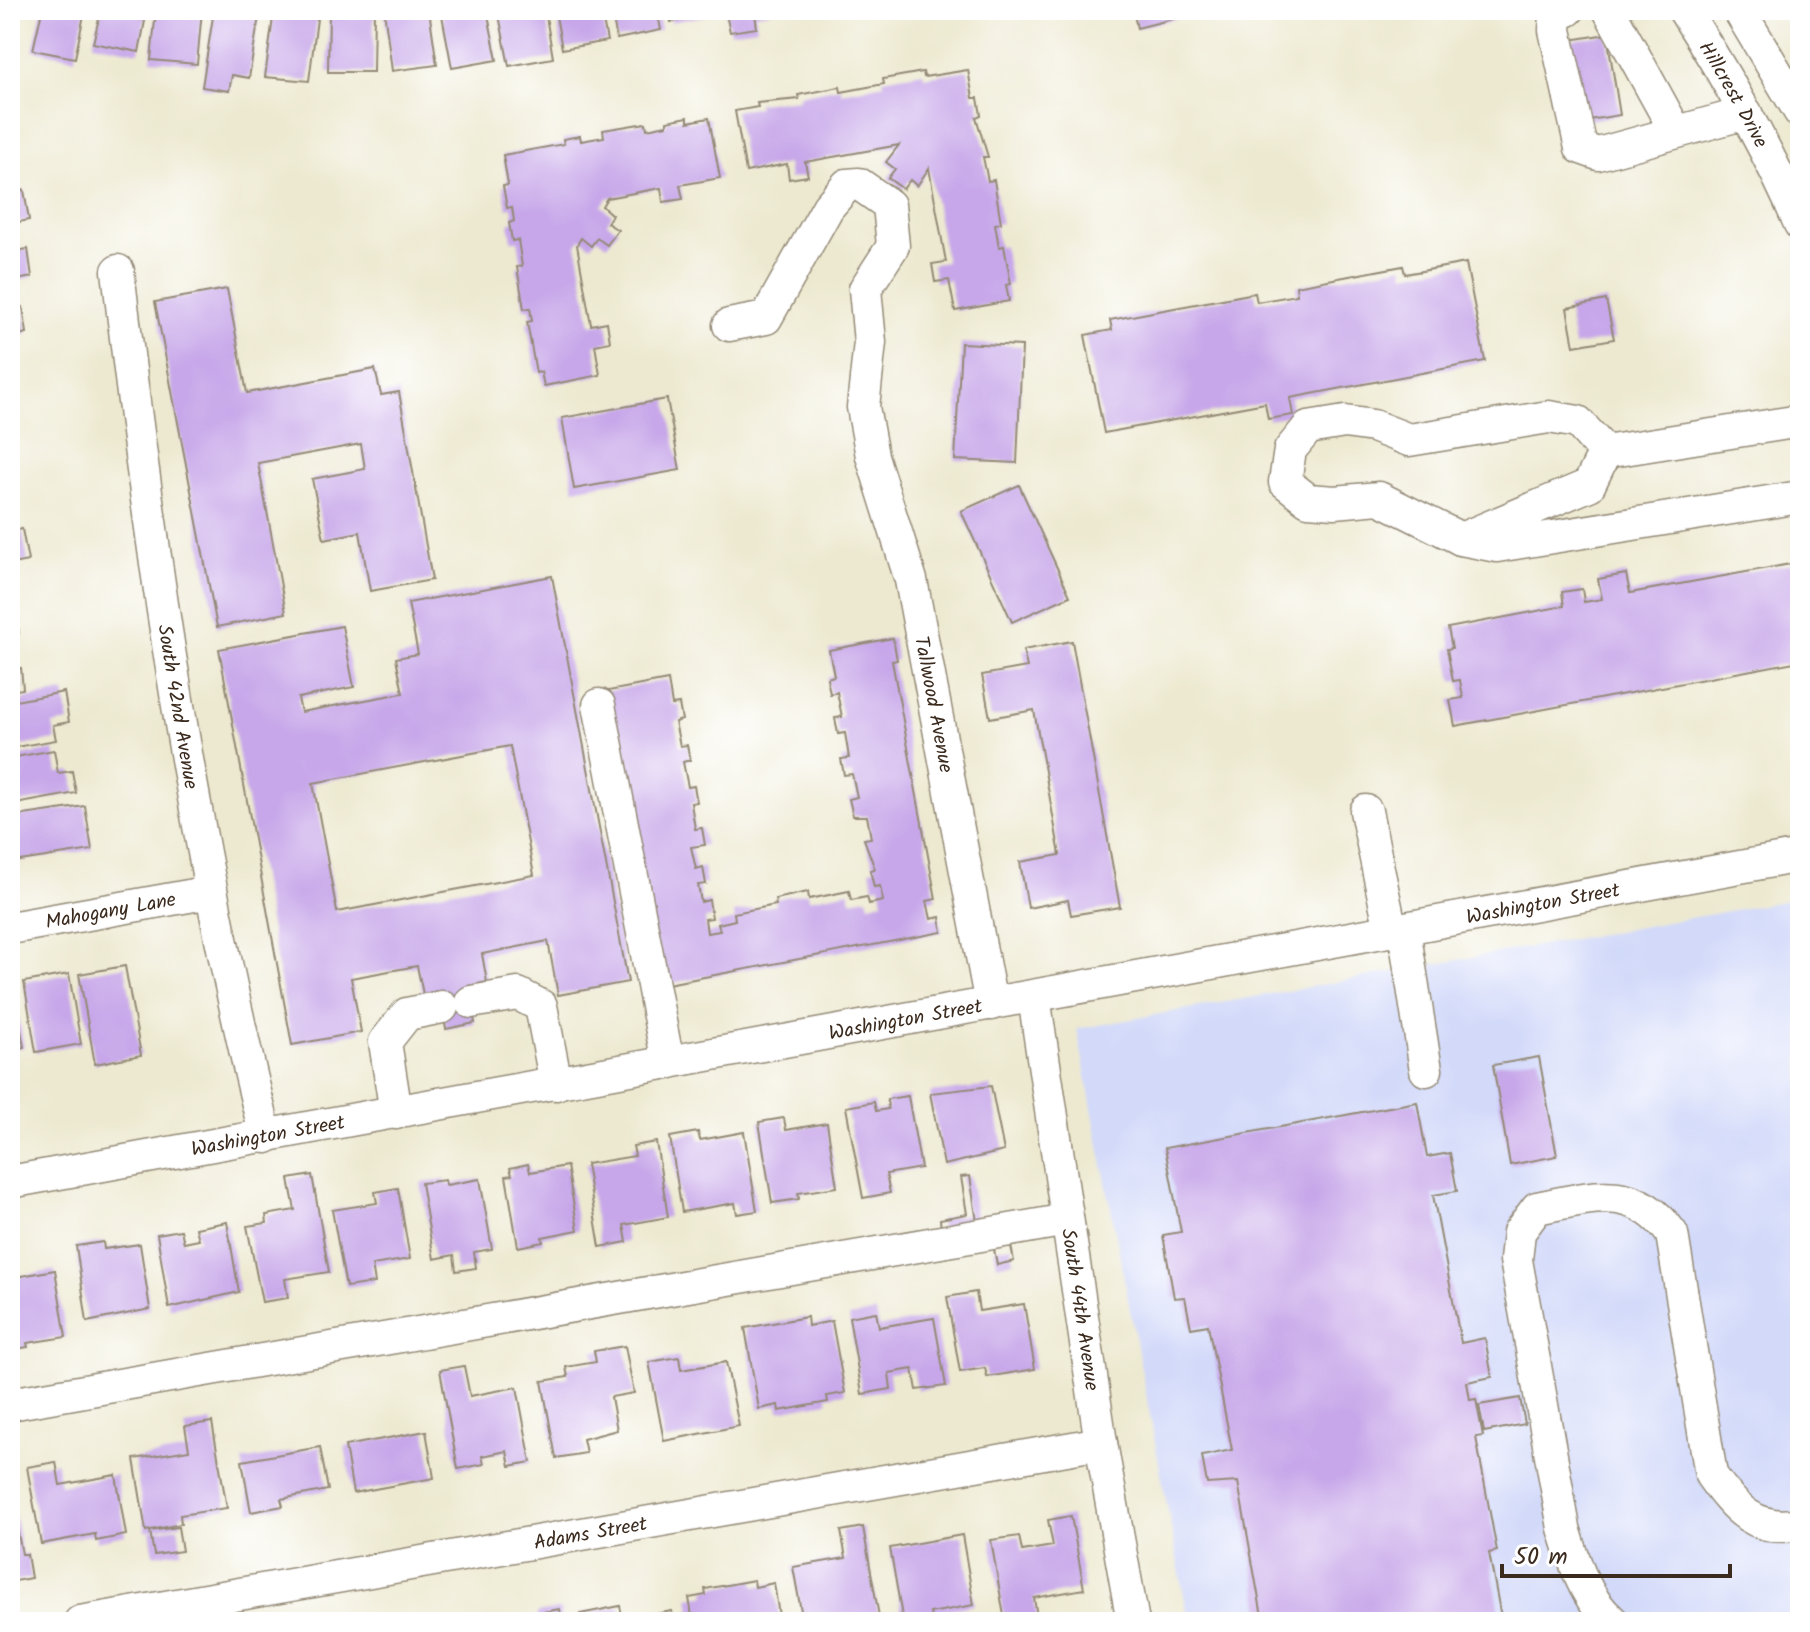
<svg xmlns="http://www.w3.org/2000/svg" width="1810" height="1632" viewBox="0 0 1810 1632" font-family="Kalam,sans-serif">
<rect width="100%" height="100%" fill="#fff"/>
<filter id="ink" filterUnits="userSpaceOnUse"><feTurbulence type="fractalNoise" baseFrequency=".0125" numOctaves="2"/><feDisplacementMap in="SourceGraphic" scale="16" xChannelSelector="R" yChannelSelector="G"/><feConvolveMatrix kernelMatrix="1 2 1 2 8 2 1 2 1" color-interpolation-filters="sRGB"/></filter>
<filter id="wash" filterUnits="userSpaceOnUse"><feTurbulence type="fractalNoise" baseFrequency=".006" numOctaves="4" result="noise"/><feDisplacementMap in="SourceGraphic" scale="32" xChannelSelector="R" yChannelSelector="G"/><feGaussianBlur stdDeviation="1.8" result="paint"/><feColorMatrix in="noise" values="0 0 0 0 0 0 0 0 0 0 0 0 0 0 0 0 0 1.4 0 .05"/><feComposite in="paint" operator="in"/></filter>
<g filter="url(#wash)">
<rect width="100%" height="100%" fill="#ede9d0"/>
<polygon fill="#d2d9f9" points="1800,898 1800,1622 1189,1622 1077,1029"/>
<g id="blocks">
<g fill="#c7a7e9" fill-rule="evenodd">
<polygon points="42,10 85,10 75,58 33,50"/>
<polygon points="101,10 147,10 139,52 93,43"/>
<polygon points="156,10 202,10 197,64 151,60"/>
<polygon points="214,10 260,10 249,78 232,75 229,91 202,87"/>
<polygon points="274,10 318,11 309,81 265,77"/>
<polygon points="329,10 374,10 373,72 328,72"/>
<polygon points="384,10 429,10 437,65 392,71"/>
<polygon points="441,10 487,10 497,60 452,68"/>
<polygon points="498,10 545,10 553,58 509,66"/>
<polygon points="555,10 601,10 607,41 562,49"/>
<polygon points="611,10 657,10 661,30 617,39"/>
<polygon points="669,10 713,10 714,14 671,22"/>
<polygon points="725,10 769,10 769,12 755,14 757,28 730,32"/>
<polygon points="1133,10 1184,10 1185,16 1137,28"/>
<polygon points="1607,34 1620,115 1583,121 1570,40"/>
<polygon points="968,70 973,98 978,98 981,115 976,117 988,157 983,157 988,181 994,180 1001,223 995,224 999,247 1004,246 1011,284 1006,285 1009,301 955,311 949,280 935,282 932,264 946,262 929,168 917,186 910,180 903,189 888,178 895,169 886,162 899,145 805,162 808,176 789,179 787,164 746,172 735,111 758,107 757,103 799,99 798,95 840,87 841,92 884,84 883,79 923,72 924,77"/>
<polygon points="688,117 688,122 709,118 720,178 680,185 683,199 663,202 661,188 607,198 602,206 612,215 607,223 618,230 607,245 597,238 591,246 581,238 577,245 591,325 607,322 610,342 595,345 600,375 544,386 541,372 536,373 527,322 532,321 530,308 524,309 517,267 522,266 518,240 512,241 509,223 514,221 512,207 507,208 503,186 508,185 503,155 564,144 563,139 580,136 581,141 604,137 603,130 646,123 647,129 667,125 667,121"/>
<polygon points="24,190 29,220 14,223 17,237 10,238 10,193"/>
<polygon points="28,249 32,277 17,280 19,294 10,296 10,252"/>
<polygon points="1466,263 1485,361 1290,398 1293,415 1268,419 1265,403 1104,433 1085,335 1112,330 1110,320 1255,293 1257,302 1297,295 1296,286 1403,266 1405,274"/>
<polygon points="227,289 247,393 375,369 381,395 399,392 432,580 370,591 360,532 324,539 312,479 365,469 361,444 258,463 286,613 217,627 155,302"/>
<polygon points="1606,300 1614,339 1574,346 1567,308"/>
<polygon points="23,307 27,333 10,337 10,309"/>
<polygon points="961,343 1022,346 1017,463 955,460"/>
<polygon points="15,363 19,392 10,393 10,364"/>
<polygon points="667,399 680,470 574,489 562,418"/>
<polygon points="1019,485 1070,596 1012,622 961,511"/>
<polygon points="22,529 28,561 12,564 14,577 10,578 10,531"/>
<polygon points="1796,563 1800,584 1800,661 1455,726 1450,700 1463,698 1460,680 1453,681 1447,649 1452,648 1448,628 1564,606 1562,592 1582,589 1584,602 1602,599 1598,579 1626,574 1630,593"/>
<path d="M552,576l76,406 -70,13 -10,-54 -66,13 5,28 -19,4 7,37 -29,6 -7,-38 -16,3 -6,-28 -66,12 10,54 -69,13 -73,-396 123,-23 12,61 -56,11 3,14 102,-19 -7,-35 22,-4 -10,-51zM510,746l24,129 -197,37 -24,-129z"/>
<polygon points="15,609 19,633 10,635 10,610"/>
<polygon points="893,638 897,660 892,661 936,899 927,901 931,919 940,917 942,932 662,985 603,692 668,680 672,705 679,704 682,720 675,722 680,746 687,745 690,760 683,762 688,787 694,786 697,802 691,803 695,829 702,828 705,845 691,847 696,869 703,867 706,884 698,885 701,902 709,900 712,918 705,919 707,933 720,931 718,924 735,920 734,913 776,905 775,899 808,892 809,899 849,891 851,900 867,897 869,904 883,901 880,886 874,887 870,870 875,869 864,839 871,838 867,816 853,816 849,799 857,797 852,774 844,775 841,759 849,758 845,733 838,734 835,718 842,717 837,692 830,694 827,678 834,676 829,650"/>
<polygon points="1072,641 1120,907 1071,915 1068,900 1028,908 1020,862 1060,855 1034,710 990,718 982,675 1027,667 1023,650"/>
<polygon points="10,646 13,646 16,669 21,668 23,689 10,691"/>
<polygon points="64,692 69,722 53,725 56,740 10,748 10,702"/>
<polygon points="54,750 58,773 72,771 76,793 10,805 10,758"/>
<polygon points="85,806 92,850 13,862 10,817"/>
<polygon points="125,966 141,1055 95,1064 79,974"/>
<polygon points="69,974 81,1044 36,1052 24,982"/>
<polygon points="13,986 24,1047 10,1050 10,987"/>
<polygon points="1539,1057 1557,1156 1510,1165 1493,1065"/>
<polygon points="991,1086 1004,1151 944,1165 930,1093"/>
<polygon points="908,1096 921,1168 886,1174 890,1193 863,1198 846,1107 874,1102 876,1111 888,1109 887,1099"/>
<polygon points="1417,1102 1427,1157 1450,1153 1457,1191 1433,1195 1461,1343 1485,1338 1492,1377 1467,1382 1470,1400 1476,1399 1483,1436 1476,1437 1497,1551 1489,1553 1502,1622 1263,1622 1238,1482 1207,1484 1202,1456 1232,1450 1208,1325 1191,1328 1185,1297 1174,1298 1163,1235 1181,1232 1165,1148"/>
<polygon points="784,1118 786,1130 827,1123 837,1187 798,1193 799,1199 772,1203 759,1122"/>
<polygon points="698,1132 700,1140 744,1132 757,1211 737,1214 735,1203 682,1212 670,1137"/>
<polygon points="656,1142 668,1217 624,1225 627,1242 600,1247 586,1164 635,1156 633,1146"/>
<polygon points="528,1164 530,1172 567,1166 578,1230 542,1237 543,1242 518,1247 506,1176 512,1175 510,1168"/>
<polygon points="312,1175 329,1272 285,1279 288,1298 262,1302 247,1226 267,1223 266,1215 295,1210 289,1179"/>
<polygon points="970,1176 977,1222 941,1229 940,1219 967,1214 961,1177"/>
<polygon points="480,1179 492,1249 474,1252 476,1268 456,1271 454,1255 434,1259 421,1183 445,1180 446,1185"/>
<polygon points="398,1188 410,1259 372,1265 375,1283 346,1287 332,1210 377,1203 375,1192"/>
<polygon points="227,1222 239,1292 169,1308 157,1234 181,1230 184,1243 199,1240 196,1228"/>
<polygon points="103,1242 104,1249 140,1244 150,1309 87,1322 76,1246"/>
<polygon points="1011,1246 1014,1261 997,1265 994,1249"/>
<polygon points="10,1267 13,1267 15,1277 55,1270 66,1337 27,1343 28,1347 10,1350"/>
<polygon points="976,1292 979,1311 1024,1304 1035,1369 987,1377 985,1368 960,1372 947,1297"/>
<polygon points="876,1312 879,1327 934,1318 946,1386 917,1390 913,1369 889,1373 891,1389 862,1394 849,1317"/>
<polygon points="807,1317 808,1326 832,1321 845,1393 827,1396 828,1402 779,1411 778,1405 759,1409 745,1328"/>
<polygon points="625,1346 634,1393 611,1397 617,1430 583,1439 586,1453 556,1458 542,1381 568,1377 566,1367 596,1362 594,1351"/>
<polygon points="679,1357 681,1370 726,1362 739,1426 664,1441 649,1362"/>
<polygon points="464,1366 470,1396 517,1387 531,1462 510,1466 507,1451 482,1456 484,1464 458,1469 440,1370"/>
<polygon points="1520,1398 1525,1424 1484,1432 1479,1405"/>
<polygon points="212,1422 227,1508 180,1515 181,1524 146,1531 134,1459 189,1450 185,1426"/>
<polygon points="426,1431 434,1478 353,1493 345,1446"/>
<polygon points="320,1447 328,1490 281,1499 283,1506 251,1512 242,1461"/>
<polygon points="56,1462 60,1485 116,1475 126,1535 96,1541 95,1534 41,1544 27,1467"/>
<polygon points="10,1492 22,1554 27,1554 31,1578 10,1582"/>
<polygon points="1071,1516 1084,1589 1034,1598 1038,1622 1005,1622 991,1540 1019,1536 1022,1551 1053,1546 1048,1520"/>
<polygon points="178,1527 182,1551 154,1555 150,1531"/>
<polygon points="863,1527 880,1622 803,1622 793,1567 846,1558 841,1531"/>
<polygon points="962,1535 974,1605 930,1613 932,1622 903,1622 890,1548"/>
<polygon points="754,1580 755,1587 774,1583 780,1622 693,1622 689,1598 706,1595 705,1589"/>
<polygon points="620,1606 623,1620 672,1611 674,1622 582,1622 580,1614"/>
<polygon points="560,1609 562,1622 516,1622 537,1617 537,1613"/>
</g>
</g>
</g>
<g filter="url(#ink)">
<use href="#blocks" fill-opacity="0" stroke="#948a77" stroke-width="2"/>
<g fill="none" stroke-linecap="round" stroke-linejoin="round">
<g stroke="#948a77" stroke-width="35">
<g id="minor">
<polyline points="1568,10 1556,15 1555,30 1581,148 1598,154 1746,113"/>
<polyline points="1609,10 1676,132"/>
<path id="s1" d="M1684,10c44,69 84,139 116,214"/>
<polyline points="1739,10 1800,112"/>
<path id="s2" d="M118,271c34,291 77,582 148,866"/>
<path id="s3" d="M729,325l37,-7 62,-111 19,-22 12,-1 30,21 4,41 -28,43 5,53 -7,65 9,49 39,124 80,424"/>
<polyline points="1605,452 1578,422 1549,417 1409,440 1373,426 1345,422 1308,428 1290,450 1285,482 1308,500 1335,502 1379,498 1461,539 1497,546 1800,497"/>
<polyline points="1605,452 1800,421"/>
<polyline points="1461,539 1589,485 1605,452"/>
<polyline points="599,705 668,1063"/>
<polyline points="1366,811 1391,931"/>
<path id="s4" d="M10,928l201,-36"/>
<polyline points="1404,929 1426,1070"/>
<path id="s5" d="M1034,997l67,446 32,179"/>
<polyline points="471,1002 518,994 541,1006 556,1084"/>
<polyline points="396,1113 385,1042 407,1014 442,1007"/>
<path id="s6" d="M10,1182l1790,-326"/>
<polyline points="10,1404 1067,1220"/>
<path id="s7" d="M80,1622l1021,-179"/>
<path d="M1613,1622c-28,-23 -39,-60 -49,-94l-48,-268 3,-28 18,-24c55,-11 97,-26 135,26l39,241c24,34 45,58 89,49"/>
</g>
</g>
<use href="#minor" stroke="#fff" stroke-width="32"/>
</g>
</g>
<g text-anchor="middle" stroke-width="6" stroke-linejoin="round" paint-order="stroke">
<g font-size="20" fill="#3b2a1e" stroke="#fff">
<text dy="7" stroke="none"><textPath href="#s1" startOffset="98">Hillcrest Drive</textPath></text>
<text dy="7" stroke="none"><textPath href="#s3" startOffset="760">Tallwood Avenue</textPath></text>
<text dy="7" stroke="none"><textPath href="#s2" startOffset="440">South 42nd Avenue</textPath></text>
<text dy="7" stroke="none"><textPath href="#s6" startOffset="1558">Washington Street</textPath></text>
<text dy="7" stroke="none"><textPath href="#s4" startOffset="102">Mahogany Lane</textPath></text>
<text dy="7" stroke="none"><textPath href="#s6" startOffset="910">Washington Street</textPath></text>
<text dy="7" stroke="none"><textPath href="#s6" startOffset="262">Washington Street</textPath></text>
<text dy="7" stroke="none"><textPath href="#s5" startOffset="316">South 44th Avenue</textPath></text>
<text dy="7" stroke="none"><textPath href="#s7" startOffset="518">Adams Street</textPath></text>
</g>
</g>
<rect width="1810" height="1632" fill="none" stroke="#fff" stroke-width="40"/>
<path d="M1502 1564v12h228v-12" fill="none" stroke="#3b2a1e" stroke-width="4"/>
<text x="1514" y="1564" font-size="24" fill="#3b2a1e" stroke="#ffffff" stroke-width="6" paint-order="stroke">50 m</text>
</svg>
